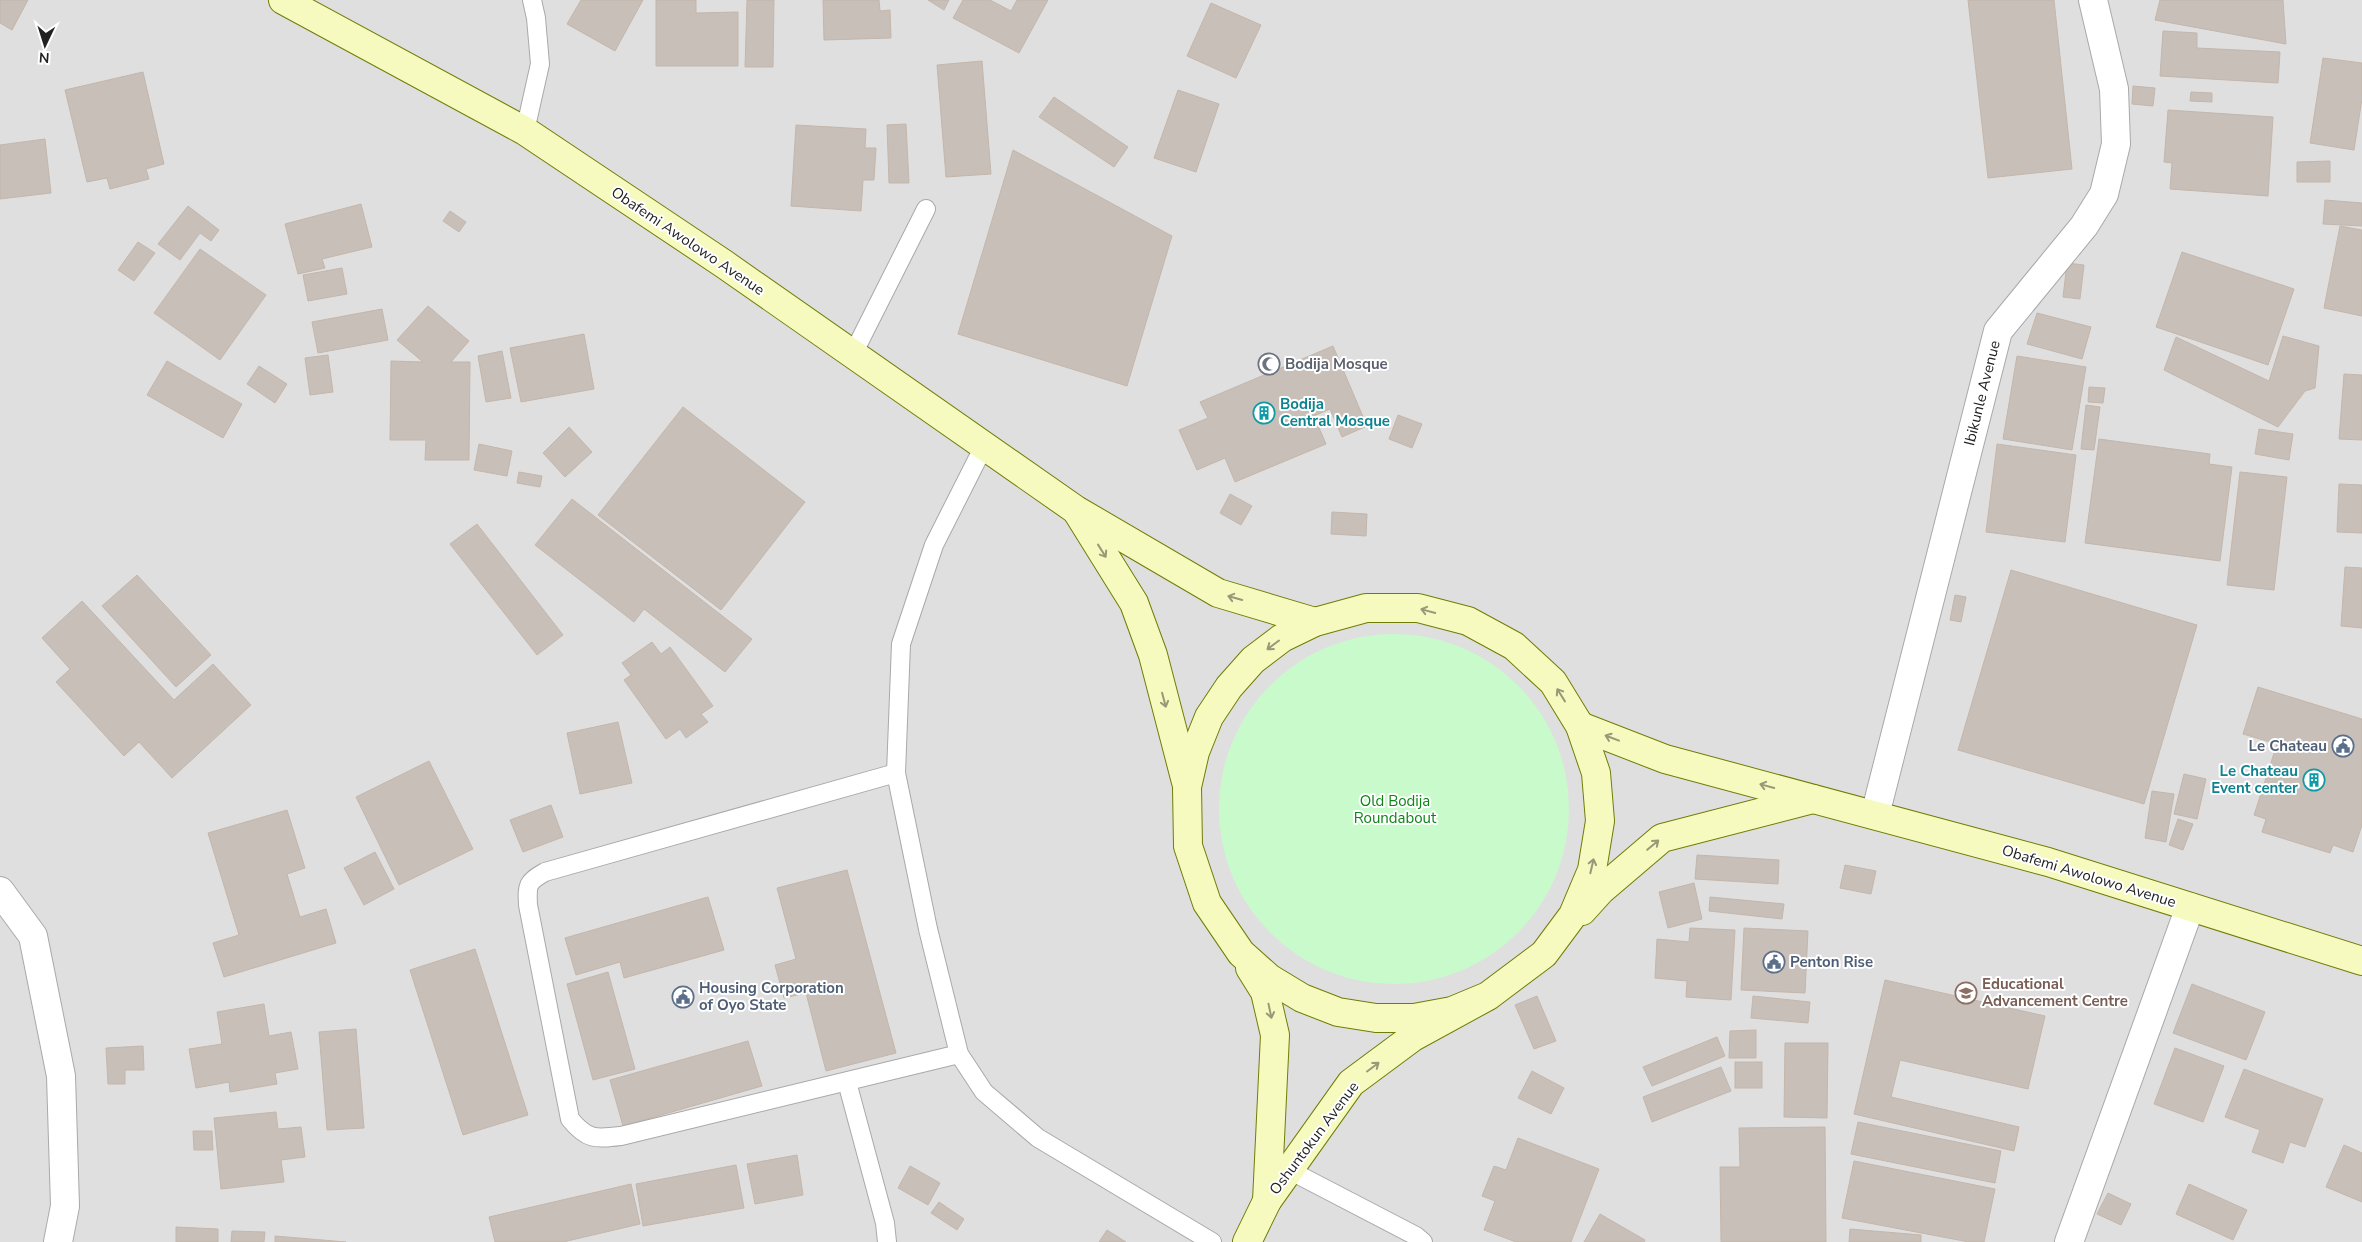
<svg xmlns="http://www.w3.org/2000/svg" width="2362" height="1242" viewBox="0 0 2362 1242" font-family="'Nunito Sans',sans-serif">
<rect width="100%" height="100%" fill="#f2efe9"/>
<rect fill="#e0dfdf" x="0" y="0" width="2362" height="1242"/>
<circle fill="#c8facc" cx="1394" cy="809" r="175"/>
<g fill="#c7bfb8" stroke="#c4b6ab">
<polygon points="0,0 28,0 12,30 0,23"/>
<polygon points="581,0 643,0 615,51 567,24"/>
<polygon points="656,0 696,0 696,13 738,12 738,66 656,66"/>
<polygon points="747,0 774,0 773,67 745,67"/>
<polygon points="823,0 879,0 880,11 890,10 891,38 824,40"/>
<polygon points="928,0 949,0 944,10"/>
<polygon points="963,0 990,0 1011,11 1017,0 1048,0 1019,53 953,18"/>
<polygon points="1968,0 2054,0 2072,169 1988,178"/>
<polygon points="2160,0 2283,0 2286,44 2155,20"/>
<polygon points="1211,3 1261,25 1236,78 1187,56"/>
<polygon points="2163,31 2197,33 2197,48 2280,52 2278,83 2160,76"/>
<polygon points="2323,58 2362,63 2362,99 2354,150 2310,143"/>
<polygon points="982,61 991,174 946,177 937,65"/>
<polygon points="143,72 164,164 146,169 149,179 110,189 107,178 87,182 65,90"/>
<polygon points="2133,86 2155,88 2153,106 2132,104"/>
<polygon points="1178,90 1219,104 1196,172 1154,158"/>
<polygon points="2191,92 2212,93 2212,102 2190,101"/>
<polygon points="1054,97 1128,147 1114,167 1039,117"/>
<polygon points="2168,110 2273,117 2268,196 2170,189 2172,163 2164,162"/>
<polygon points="906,124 909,183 889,183 887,125"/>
<polygon points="796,125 866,129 865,148 876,148 874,180 863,180 861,211 791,206"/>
<polygon points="45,139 51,193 0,199 0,145"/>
<polygon points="1013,150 1172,236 1127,386 958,334"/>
<polygon points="2330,161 2330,182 2297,182 2297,162"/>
<polygon points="2325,200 2362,203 2362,226 2323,224"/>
<polygon points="361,204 372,247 322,259 325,268 298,274 285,224"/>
<polygon points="188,206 219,230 211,241 200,233 180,260 158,244"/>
<polygon points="450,211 466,222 459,232 443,221"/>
<polygon points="2340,226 2362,230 2362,316 2324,308"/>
<polygon points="138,242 155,253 134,281 118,270"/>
<polygon points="200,249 266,295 220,360 154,313"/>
<polygon points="2182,252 2294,289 2268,365 2156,327"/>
<polygon points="2067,263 2084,265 2080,299 2063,297"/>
<polygon points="342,268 347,294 308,301 303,275"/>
<polygon points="428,306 469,341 451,362 470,362 469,460 425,460 426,440 390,440 391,361 423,362 397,340"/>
<polygon points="382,309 388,340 318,353 312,322"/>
<polygon points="2037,313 2091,327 2082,359 2027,344"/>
<polygon points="584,334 594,389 521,402 510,348"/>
<polygon points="2283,336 2319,346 2315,388 2305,391 2278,427 2164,370 2176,337 2269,381"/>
<polygon points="1333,346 1367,426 1342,437 1330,409 1314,416 1326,444 1235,482 1225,458 1197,470 1179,430 1208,418 1200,402"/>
<polygon points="502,351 511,398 486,402 478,356"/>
<polygon points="328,355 333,392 310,395 305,358"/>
<polygon points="2017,356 2086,367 2072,450 2003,439"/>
<polygon points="167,361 242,404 223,438 147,395"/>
<polygon points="259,366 287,384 275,403 247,384"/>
<polygon points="2344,374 2362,375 2362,440 2339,439"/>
<polygon points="2089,387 2105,388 2103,403 2088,402"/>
<polygon points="2086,405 2100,407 2094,450 2081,449"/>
<polygon points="683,407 805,502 721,610 598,515"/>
<polygon points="1398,415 1422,424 1412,448 1389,439"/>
<polygon points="569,427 592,452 565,477 543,453"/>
<polygon points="2259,429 2293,434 2289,460 2255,454"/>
<polygon points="2099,439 2210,454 2209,464 2232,467 2220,561 2085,543"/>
<polygon points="479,444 512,451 507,476 474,470"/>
<polygon points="1997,444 2076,455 2065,542 1986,532"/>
<polygon points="519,472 542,476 540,487 517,483"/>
<polygon points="2240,472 2287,477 2274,590 2227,585"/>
<polygon points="2339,484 2362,485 2362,533 2337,532"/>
<polygon points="1230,494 1252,506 1241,525 1220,513"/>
<polygon points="572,499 752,639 725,672 644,609 634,622 535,545"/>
<polygon points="1332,512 1367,514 1366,536 1331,534"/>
<polygon points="477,524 563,635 537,655 450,544"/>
<polygon points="2345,567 2362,568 2362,628 2341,626"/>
<polygon points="2011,570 2197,625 2144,804 1958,750"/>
<polygon points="137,575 211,655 176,687 102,606"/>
<polygon points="1955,595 1966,597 1961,622 1950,620"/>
<polygon points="82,601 174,700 213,664 251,705 172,778 139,742 124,756 56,682 70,669 42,638"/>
<polygon points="652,642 661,654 670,647 713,706 701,714 708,722 686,738 680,729 666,739 624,680 631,675 622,663"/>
<polygon points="2258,687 2362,719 2362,825 2353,852 2333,845 2330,853 2262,832 2266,819 2254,815 2277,744 2243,734"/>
<polygon points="618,722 632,783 580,794 567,733"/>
<polygon points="429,761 473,849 399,885 356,797"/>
<polygon points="2184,774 2206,779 2197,819 2174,814"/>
<polygon points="2152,791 2174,794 2166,842 2145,838"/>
<polygon points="551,805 563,837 523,852 510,820"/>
<polygon points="287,810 305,868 287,874 300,917 326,909 336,943 224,977 213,943 239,935 208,833"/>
<polygon points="2178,819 2193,824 2183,850 2169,845"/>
<polygon points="375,852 394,889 364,905 344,868"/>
<polygon points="1697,855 1779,860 1778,884 1695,879"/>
<polygon points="1845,865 1876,871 1871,894 1840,888"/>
<polygon points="847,870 896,1053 826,1071 806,993 784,998 775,965 796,959 777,888"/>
<polygon points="1694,883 1702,919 1668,928 1659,892"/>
<polygon points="708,897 724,950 624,978 620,962 576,975 565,938"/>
<polygon points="1710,897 1784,904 1782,919 1709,911"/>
<polygon points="1690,928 1735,930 1731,1000 1686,997 1687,981 1655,978 1657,939 1689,942"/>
<polygon points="1744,928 1808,931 1805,993 1741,990"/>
<polygon points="475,949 528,1115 463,1135 410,970"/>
<polygon points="608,972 635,1069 593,1080 567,984"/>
<polygon points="1885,980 2045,1016 2028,1089 1900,1060 1891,1097 2019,1127 2014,1151 1854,1114"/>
<polygon points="2192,984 2265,1012 2246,1060 2173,1033"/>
<polygon points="1537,996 1556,1041 1534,1049 1515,1005"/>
<polygon points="1753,996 1810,1002 1808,1023 1751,1018"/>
<polygon points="264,1004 269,1036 291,1032 298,1069 275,1073 277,1084 230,1092 229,1082 196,1088 189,1049 222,1044 217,1012"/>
<polygon points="356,1029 364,1128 327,1130 319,1032"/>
<polygon points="1756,1030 1756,1058 1729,1058 1730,1031"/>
<polygon points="1717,1037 1725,1056 1652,1086 1643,1067"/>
<polygon points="748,1041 762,1086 623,1126 610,1080"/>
<polygon points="1785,1043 1828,1043 1827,1118 1784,1117"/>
<polygon points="143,1046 144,1070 125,1070 125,1084 108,1084 106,1048"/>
<polygon points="2175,1048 2224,1066 2203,1122 2154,1104"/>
<rect x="1735" y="1062" width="27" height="26"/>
<polygon points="1721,1067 1731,1091 1652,1122 1643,1097"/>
<polygon points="2244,1069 2323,1099 2305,1147 2290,1142 2283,1163 2252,1152 2260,1130 2225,1117"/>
<polygon points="1532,1071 1564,1088 1551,1114 1518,1098"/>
<polygon points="276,1112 278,1129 301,1127 305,1157 281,1160 284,1182 221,1189 214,1118"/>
<polygon points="1858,1122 2001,1151 1995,1183 1851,1154"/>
<polygon points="1825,1127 1826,1242 1721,1242 1720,1167 1740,1167 1739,1128"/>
<polygon points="193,1131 212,1131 213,1150 194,1150"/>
<polygon points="1518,1138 1599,1169 1571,1242 1516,1242 1484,1230 1495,1201 1482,1196 1494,1166 1506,1170"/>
<polygon points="2344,1145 2362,1153 2362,1202 2326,1187"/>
<polygon points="797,1155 803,1195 755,1204 747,1164"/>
<polygon points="1854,1161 1995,1189 1984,1242 1969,1242 1842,1218"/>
<polygon points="736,1165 744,1208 643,1226 636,1184"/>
<polygon points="910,1166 940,1183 928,1205 898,1188"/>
<polygon points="631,1184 640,1224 563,1242 495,1242 489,1217"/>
<polygon points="2189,1184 2247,1210 2233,1240 2176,1214"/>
<polygon points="2108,1193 2131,1204 2121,1225 2097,1214"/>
<polygon points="939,1202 964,1219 957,1230 931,1213"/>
<polygon points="1600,1214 1645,1240 1644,1242 1584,1242"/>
<polygon points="176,1227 218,1229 218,1242 176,1242"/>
<polygon points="1850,1229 1921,1235 1921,1242 1849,1242"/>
<polygon points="1107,1230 1126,1242 1099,1242"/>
<polygon points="232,1231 265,1232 264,1242 231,1242"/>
<polygon points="275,1236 346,1242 275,1242"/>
</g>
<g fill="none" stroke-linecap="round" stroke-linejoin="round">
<g stroke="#a9a9a9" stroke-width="20">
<g id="lane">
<polyline points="525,131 540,64 536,18 532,0"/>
<polyline points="853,354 926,209"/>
<polyline points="984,446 934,545 901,644 896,773 928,929 959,1054 984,1092 1038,1138 1212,1242"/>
<path d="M896,773l-351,99c-18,10 -18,13 -17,33l42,214c17,21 25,20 51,17l338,-82"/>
<polyline points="847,1082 885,1223 887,1242"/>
<polyline points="1289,1170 1416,1236 1423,1242"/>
</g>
</g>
<g stroke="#a9a9a9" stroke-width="30">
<g id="street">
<polyline points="1875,815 1998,331 2084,226 2104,194 2116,144 2114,89 2093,0"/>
<polyline points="0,891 33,936 61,1076 65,1206 58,1242"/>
<polyline points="2069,1242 2190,907"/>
</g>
</g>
<g stroke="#707d05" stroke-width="30">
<g id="secondary">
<polyline points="283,0 525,131 724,264 1076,510 1218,593 1315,622"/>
<polyline points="1078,513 1134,603 1153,655 1186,782"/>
<polyline points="1580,726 1665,759 2048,862 2362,961"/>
<polyline points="1582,911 1601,890 1662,838 1813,799"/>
<polyline points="1250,968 1265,992 1275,1035 1267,1201"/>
<polyline points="1247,1242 1267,1201 1351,1083 1413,1037 1488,996 1544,954 1573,915 1592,870 1600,821 1596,773 1580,726 1553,682 1514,646 1468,621 1418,608 1366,608 1315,622 1282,638 1253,660 1229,687 1209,717 1195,752 1187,787 1188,846 1207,903 1241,953 1269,978 1302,998 1338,1012 1376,1018 1414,1018 1452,1011 1488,996"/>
</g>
</g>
<use href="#lane" stroke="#fff" stroke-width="18"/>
<use href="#street" stroke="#fff" stroke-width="28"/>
<use href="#secondary" stroke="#f7fabf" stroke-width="28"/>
</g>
<defs><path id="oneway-shaft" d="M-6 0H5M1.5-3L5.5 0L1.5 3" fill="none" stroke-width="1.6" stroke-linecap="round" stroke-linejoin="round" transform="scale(1.25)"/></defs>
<g stroke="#979978">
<use href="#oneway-shaft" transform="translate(1102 551) rotate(58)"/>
<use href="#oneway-shaft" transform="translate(1235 598) rotate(-164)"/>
<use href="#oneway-shaft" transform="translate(1428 611) rotate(-165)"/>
<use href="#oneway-shaft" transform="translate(1273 645) rotate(143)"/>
<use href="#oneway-shaft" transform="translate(1561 695) rotate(-122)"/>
<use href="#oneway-shaft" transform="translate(1164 700) rotate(75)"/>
<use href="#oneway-shaft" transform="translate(1612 738) rotate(-159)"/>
<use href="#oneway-shaft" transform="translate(1767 786) rotate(-165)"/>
<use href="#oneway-shaft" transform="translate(1653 845) rotate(-40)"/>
<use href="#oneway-shaft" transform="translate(1592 866) rotate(-77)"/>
<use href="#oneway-shaft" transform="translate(1270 1011) rotate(78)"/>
<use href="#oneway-shaft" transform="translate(1373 1067) rotate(-37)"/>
</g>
<defs>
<g id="mosque-ring" transform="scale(1.125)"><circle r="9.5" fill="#fff" stroke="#6b7280" stroke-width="1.5"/><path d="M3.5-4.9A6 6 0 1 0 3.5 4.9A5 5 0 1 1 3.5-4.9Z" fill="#6b7280"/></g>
<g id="building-ring" transform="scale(1.125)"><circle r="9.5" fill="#fff" stroke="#0f9aa8" stroke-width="1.5"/><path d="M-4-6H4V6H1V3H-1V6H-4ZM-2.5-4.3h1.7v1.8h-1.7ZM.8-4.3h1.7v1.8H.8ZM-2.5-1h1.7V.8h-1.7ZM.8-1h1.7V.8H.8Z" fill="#0f9aa8"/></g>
<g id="civic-ring" transform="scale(1.125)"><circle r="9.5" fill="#fff" stroke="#5c6f8a" stroke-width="1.5"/><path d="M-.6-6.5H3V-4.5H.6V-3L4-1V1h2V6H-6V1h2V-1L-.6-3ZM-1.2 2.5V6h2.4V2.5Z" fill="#5c6f8a"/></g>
<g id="school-ring" transform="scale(1.125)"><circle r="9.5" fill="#fff" stroke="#8d6e63" stroke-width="1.5"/><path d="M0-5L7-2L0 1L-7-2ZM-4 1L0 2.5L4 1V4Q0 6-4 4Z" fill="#8d6e63"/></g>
</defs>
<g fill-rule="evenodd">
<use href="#mosque-ring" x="1269" y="364"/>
<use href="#building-ring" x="1264" y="413"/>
<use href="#civic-ring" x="2343" y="746"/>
<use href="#building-ring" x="2314" y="780"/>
<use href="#civic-ring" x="1774" y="962"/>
<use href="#school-ring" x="1966" y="993"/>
<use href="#civic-ring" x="683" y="997"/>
</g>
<g text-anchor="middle" stroke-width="4" stroke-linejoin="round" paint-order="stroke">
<g font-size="15" fill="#222" stroke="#fff">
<text transform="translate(688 241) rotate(34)" y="5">Obafemi Awolowo Avenue</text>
<text transform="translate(1982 393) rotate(-76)" y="5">Ibikunle Avenue</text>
<text transform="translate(2089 876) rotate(17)" y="5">Obafemi Awolowo Avenue</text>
<text transform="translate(1314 1138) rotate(-53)" y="5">Oshuntokun Avenue</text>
</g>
<g font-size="15" font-weight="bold" fill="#5b616d" stroke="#fff" text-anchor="start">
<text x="1285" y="369">Bodija Mosque</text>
</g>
<g font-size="15" font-weight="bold" fill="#0d838f" stroke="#fff" text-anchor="start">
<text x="1280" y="409">Bodija<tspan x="1280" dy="17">Central Mosque</tspan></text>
<text x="2298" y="776" text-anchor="end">Le Chateau<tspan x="2298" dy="17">Event center</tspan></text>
</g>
<g font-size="15" font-weight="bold" fill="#4e5e75" stroke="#fff" text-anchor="start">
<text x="2327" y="751" text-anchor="end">Le Chateau</text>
<text x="1790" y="967">Penton Rise</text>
<text x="699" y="993">Housing Corporation<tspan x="699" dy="17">of Oyo State</tspan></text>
</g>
<g font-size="15" fill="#0c8416" stroke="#fff">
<text x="1395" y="806">Old Bodija<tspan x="1395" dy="17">Roundabout</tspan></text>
</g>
<g font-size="15" font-weight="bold" fill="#785e54" stroke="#fff" text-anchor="start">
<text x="1982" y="989">Educational<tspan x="1982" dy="17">Advancement Centre</tspan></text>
</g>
</g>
<g transform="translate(45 45) rotate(184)" stroke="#ffffff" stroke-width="4" paint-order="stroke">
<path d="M0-4L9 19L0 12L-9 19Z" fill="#222222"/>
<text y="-8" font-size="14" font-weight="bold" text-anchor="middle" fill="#222222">N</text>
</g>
</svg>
